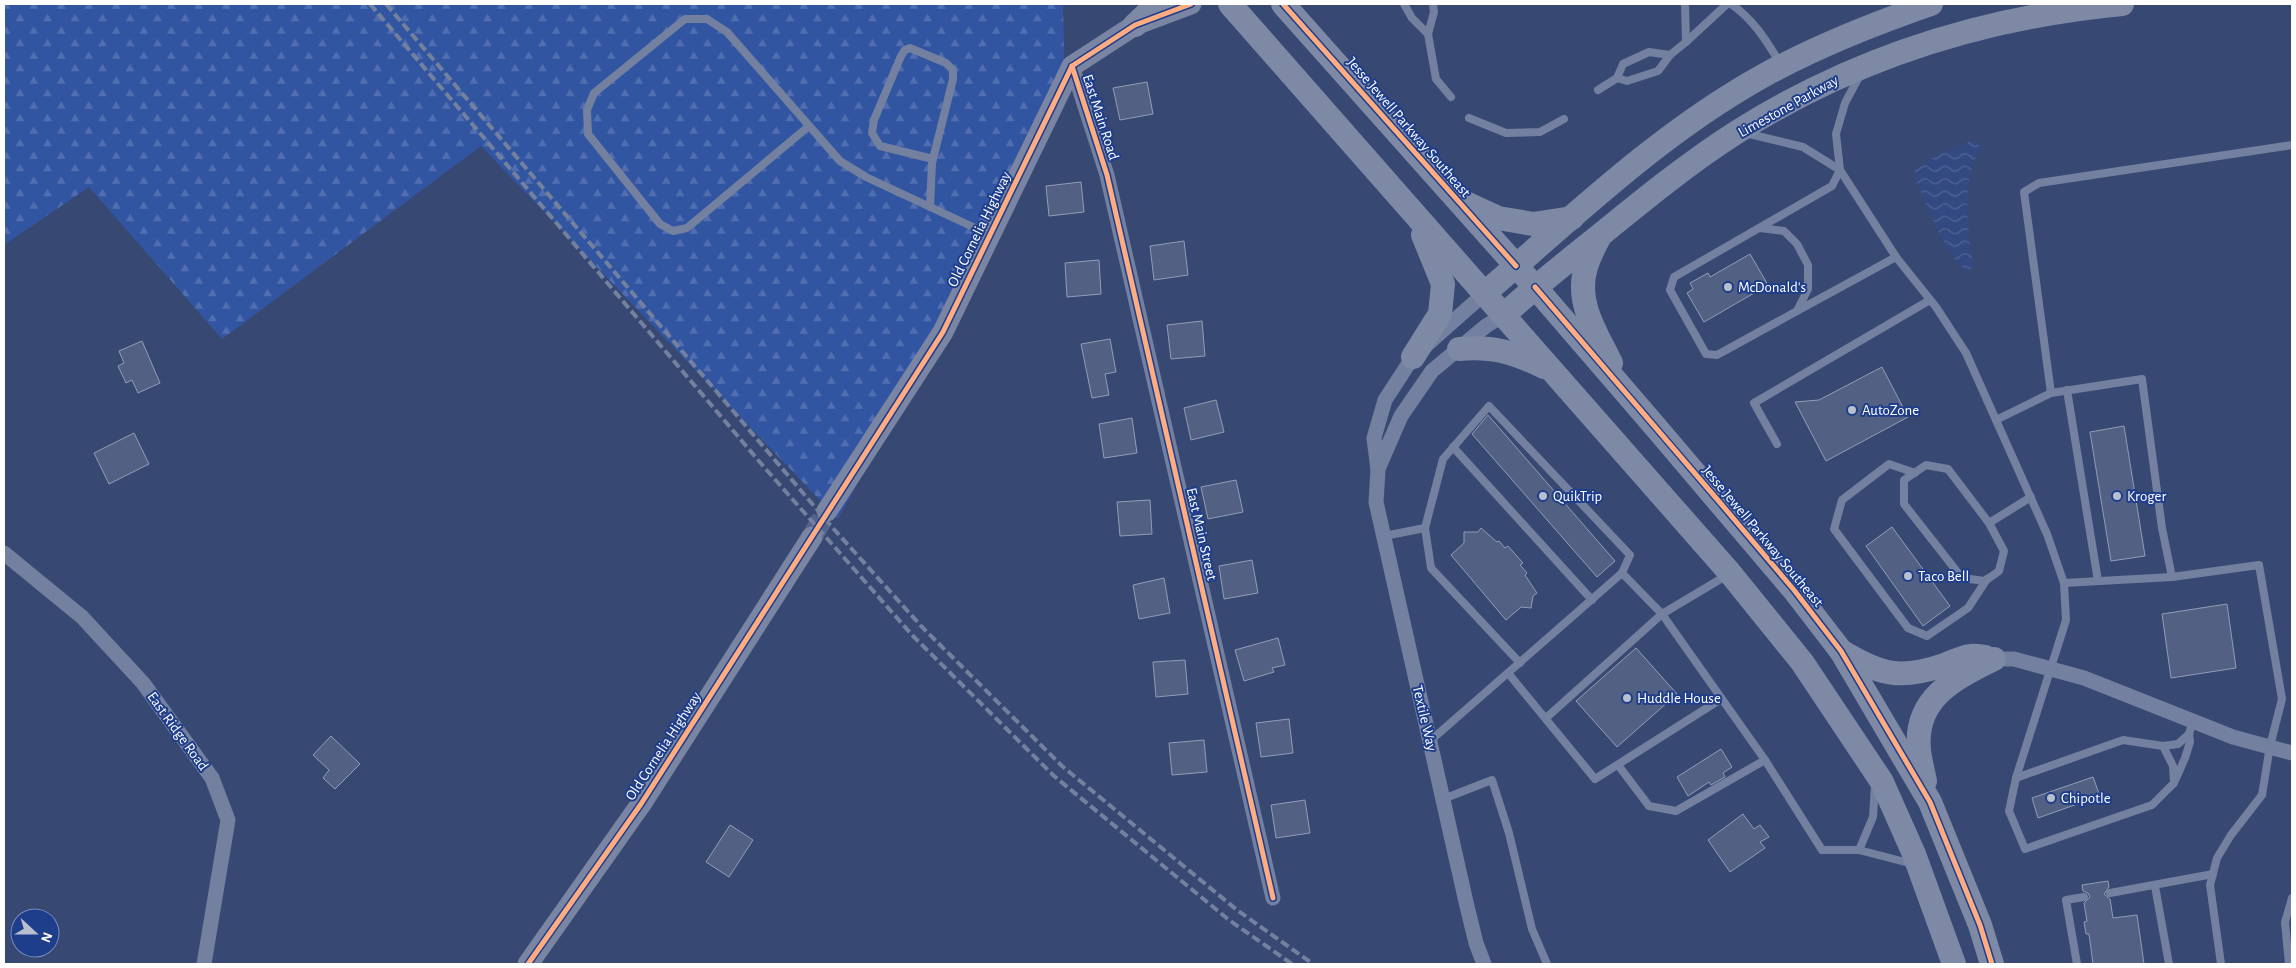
<svg xmlns="http://www.w3.org/2000/svg" width="2296" height="968" viewBox="0 0 2296 968" font-family="'Alegreya Sans',sans-serif">
<defs>
<pattern id="forest-firs" width="22" height="20" patternUnits="userSpaceOnUse" patternTransform="scale(1.25)"><rect width="22" height="20" fill="#3255a2"/><path d="M5 1l3.5 6h-7zM16 11l3.5 6h-7z" fill="#516eb0"/></pattern>
<pattern id="water-waves" width="16" height="10" patternUnits="userSpaceOnUse" patternTransform="scale(1.25)"><rect width="16" height="10" fill="#324982"/><path d="M0 5q4-4 8 0t8 0" fill="none" stroke="#516495"/></pattern>
</defs>
<rect width="100%" height="100%" fill="#374873"/>
<polygon fill="url(#forest-firs)" points="4,4 1063,4 1065,105 838,519 481,146 222,339 89,187 4,245"/>
<path fill="url(#water-waves)" d="M1973,140l8,8c-18,28 -13,62 -12,93 1,9 4,17 3,27l-4,3c-19,-7 -45,-73 -53,-94v-8l26,-16z"/>
<g fill="#526183" stroke="#929db6">
<polygon points="1147,82 1153,114 1120,120 1113,88"/>
<polygon points="1081,182 1084,212 1049,216 1046,186"/>
<polygon points="1184,241 1188,275 1154,280 1150,246"/>
<polygon points="1750,254 1768,285 1704,322 1687,293 1693,289 1690,283 1708,273 1710,277"/>
<polygon points="1099,260 1101,294 1067,297 1065,263"/>
<polygon points="1202,321 1205,356 1171,359 1167,325"/>
<polygon points="1110,339 1116,372 1105,374 1109,395 1092,398 1081,344"/>
<polygon points="142,341 160,383 138,393 132,380 126,383 118,366 124,363 119,351"/>
<polygon points="1882,367 1908,417 1826,461 1795,402 1819,400"/>
<polygon points="1216,400 1224,432 1191,440 1184,408"/>
<polygon points="1488,415 1615,561 1597,577 1472,434"/>
<polygon points="1132,418 1137,453 1104,458 1099,424"/>
<polygon points="2124,426 2145,556 2111,561 2090,432"/>
<polygon points="134,433 149,464 109,484 94,453"/>
<polygon points="1236,480 1243,512 1208,519 1201,487"/>
<polygon points="1150,500 1152,534 1120,536 1117,502"/>
<polygon points="1892,527 1950,606 1923,626 1866,546"/>
<polygon points="1481,528 1497,542 1499,541 1505,548 1508,546 1523,563 1520,565 1527,573 1525,575 1537,593 1533,596 1531,608 1521,607 1506,620 1451,555 1464,543 1464,532 1478,532"/>
<polygon points="1252,560 1258,593 1224,599 1219,566"/>
<polygon points="1164,578 1170,613 1139,619 1133,585"/>
<polygon points="2227,604 2236,668 2171,678 2162,614"/>
<polygon points="1278,638 1285,665 1272,668 1274,672 1244,681 1235,650"/>
<polygon points="1636,648 1677,694 1617,747 1576,701"/>
<polygon points="1185,660 1188,694 1156,697 1153,662"/>
<polygon points="1289,719 1293,753 1261,757 1256,723"/>
<polygon points="331,736 360,764 335,789 323,778 329,770 313,755"/>
<polygon points="1204,740 1207,772 1172,775 1169,743"/>
<polygon points="1721,749 1732,767 1723,773 1725,777 1711,785 1709,782 1688,796 1677,777"/>
<polygon points="2093,777 2100,796 2038,818 2032,798"/>
<polygon points="1305,800 1310,833 1276,838 1271,805"/>
<polygon points="1743,814 1754,829 1760,825 1769,837 1760,842 1765,848 1730,872 1708,840"/>
<polygon points="730,825 753,840 729,877 706,862"/>
<polygon points="2108,881 2109,887 2104,894 2110,899 2113,918 2137,915 2144,964 2093,964 2089,934 2086,934 2084,922 2087,921 2084,903 2090,897 2088,893 2083,891 2082,885"/>
</g>
<g fill="none" stroke-linecap="round" stroke-linejoin="round">
<polyline stroke="#556388" stroke-width="21" stroke-dasharray="21 11" stroke-linecap="butt" points="812,537 827,511"/>
<g stroke="#73809f" stroke-width="8">
<polyline points="1404,4 1412,18 1428,34"/>
<polyline points="1433,4 1434,12 1428,34 1436,79 1451,97"/>
<polyline points="1685,4 1686,42"/>
<path d="M1731,4c22,15 35,36 49,59"/>
<polyline points="1617,78 1627,81 1658,71 1670,55 1686,42 1727,4"/>
<polyline points="1598,90 1617,78 1623,64 1649,52 1670,55"/>
<polyline points="1469,118 1506,133 1540,132 1564,119"/>
<polyline points="809,126 687,228 673,231 660,224 588,134 587,110 594,93 685,19 707,19 727,32 840,161 866,177 988,234"/>
<polyline points="1745,133 1803,147 1840,170 1896,257 1936,307 1966,353 2047,534 2064,583 2066,620 2016,778 2009,811 2025,849 2152,805 2174,783 2185,758 2190,742 2189,734 2193,721"/>
<polyline points="930,207 932,163 953,79 953,70 946,63 910,48 905,50 901,56 874,120 872,133 880,146 933,159"/>
<polyline points="1760,228 1784,231 1797,244 1808,265 1808,289 1797,311 1717,355 1706,354 1670,290 1674,277 1832,186 1840,170 1836,134 1845,103 1860,75"/>
<polyline points="1797,311 1896,257"/>
<polyline points="2067,390 2098,581"/>
<polyline points="1996,420 2051,393"/>
<polyline points="1777,444 1754,403 1930,300"/>
<polyline points="1453,447 1592,600"/>
<polygon points="1926,465 1948,469 1989,523 2004,551 1999,571 1985,581 1962,578 1904,504 1904,480"/>
<polyline points="1915,473 1889,464 1842,500 1834,529 1908,628 1927,636 1968,608 1987,579"/>
<polyline points="1989,523 2031,497"/>
<polyline points="1384,536 1425,528"/>
<polyline points="2064,583 2172,577"/>
<polyline points="1520,663 1431,568 1425,528 1443,459 1489,406 1630,555 1622,573"/>
<polyline points="1508,673 1595,779 1721,699"/>
<polyline points="1546,718 1662,614 1729,574"/>
<polyline points="1430,741 1622,573 1662,614 1765,760 1822,850 1859,850 1913,864"/>
<polyline points="2163,746 2173,766 2174,781"/>
<polyline points="1618,765 1649,806 1676,811 1765,760"/>
<polyline points="2016,778 2123,740 2163,746 2178,744 2189,734"/>
<polyline points="1443,799 1492,780 1509,833 1532,929 1547,964"/>
<polyline points="1859,850 1873,817 1875,785"/>
<polyline points="2155,886 2169,964"/>
<polyline points="2110,893 2213,874"/>
<polyline points="2077,964 2066,900 2084,897"/>
<polyline points="2221,964 2210,885 2217,858 2231,835 2262,795 2270,746 2282,699 2259,565 2172,577 2162,528 2142,379 2051,393 2024,192 2039,183 2292,145"/>
<polyline points="2289,964 2285,922 2292,898"/>
</g>
<g stroke="#73809f" stroke-width="15">
<polyline points="1072,66 1107,175 1273,898"/>
<polyline points="1378,469 1401,416 1432,371 1486,326 1505,314"/>
<polyline points="4,553 82,617 143,683 212,778 228,820 204,964"/>
<polyline points="1994,659 2014,659 2084,678 2233,737 2292,753"/>
<polyline points="1484,964 1476,943 1466,902 1376,502 1378,470 1374,438 1385,400 1413,357 1485,293"/>
</g>
<g stroke="#7a85a3" stroke-width="21">
<polyline points="827,511 943,332 1072,66 1135,25 1191,4"/>
<polyline points="528,964 641,804 812,537"/>
</g>
<g stroke="#7e89a5" stroke-width="24">
<polyline points="1230,4 1730,573 1802,662 1882,782 1914,854 1954,964"/>
<polyline points="1283,4 1535,287 1653,424 1794,590 1841,651 1930,802 1980,925 1992,964"/>
<polyline points="1135,25 1157,4"/>
<polyline points="1461,201 1498,218 1533,224 1572,218"/>
<path d="M1599,238c-5,9 -10,19 -13,29 -11,35 10,65 25,96"/>
<path d="M1485,293c88,-76 174,-159 276,-216 54,-30 112,-53 170,-73"/>
<path d="M1505,314c32,-29 65,-55 99,-82 43,-35 86,-70 133,-100 117,-74 248,-115 385,-128"/>
<path d="M1459,349c34,-3 54,3 85,18"/>
<polyline points="1413,357 1440,314 1443,284 1423,235"/>
<path d="M1841,651c40,24 59,29 103,14 17,-6 23,-12 41,-8"/>
<path d="M1925,781c-2,-10 -5,-21 -6,-31 -5,-52 35,-71 75,-91"/>
</g>
<g stroke="#74819e" stroke-width="4" stroke-dasharray="9 4" stroke-linecap="butt">
<polyline points="370,4 764,467 913,636 1054,776 1229,920 1292,964"/>
<polyline points="386,4 832,527 922,627 1062,766 1237,910 1313,964"/>
</g>
<g stroke="#1e3e8c" stroke-width="8">
<g id="cycleway">
<polyline points="1283,4 1516,266"/>
<polyline points="1072,66 1107,175 1273,898"/>
<polyline points="1535,287 1722,505 1794,590 1841,651 1930,802 1980,925 1992,964"/>
<polyline points="528,964 641,804 943,332 1072,66 1135,25 1191,4"/>
</g>
</g>
<use href="#cycleway" stroke="#ffac80" stroke-width="5"/>
</g>
<g fill="#b9bfce" stroke="#1e3e8c" stroke-width="2">
<circle cx="1728" cy="287" r="5"/>
<circle cx="1852" cy="410" r="5"/>
<circle cx="1543" cy="496" r="5"/>
<circle cx="2117" cy="496" r="5"/>
<circle cx="1908" cy="576" r="5"/>
<circle cx="1627" cy="698" r="5"/>
<circle cx="2051" cy="798" r="5"/>
</g>
<g text-anchor="middle" stroke-width="4" stroke-linejoin="round" paint-order="stroke">
<g font-size="15" fill="#fff" stroke="#1e3e8c">
<text transform="translate(1788 106) rotate(-29)" y="5">Limestone Parkway</text>
<text transform="translate(1101 117) rotate(72)" y="5">East Main Road</text>
<text transform="translate(1409 127) rotate(49)" y="5">Jesse Jewell Parkway Southeast</text>
<text transform="translate(979 229) rotate(-64)" y="5">Old Cornelia Highway</text>
<text transform="translate(1202 534) rotate(77)" y="5">East Main Street</text>
<text transform="translate(1763 536) rotate(50)" y="5">Jesse Jewell Parkway Southeast</text>
<text transform="translate(1425 718) rotate(77)" y="5">Textile Way</text>
<text transform="translate(178 731) rotate(54)" y="5">East Ridge Road</text>
<text transform="translate(663 746) rotate(-57)" y="5">Old Cornelia Highway</text>
</g>
<g font-size="15" fill="#fff" stroke="#1e3e8c" text-anchor="start">
<text x="1738" y="292">McDonald's</text>
<text x="1862" y="415">AutoZone</text>
<text x="1553" y="501">QuikTrip</text>
<text x="2127" y="501">Kroger</text>
<text x="1918" y="581">Taco Bell</text>
<text x="1637" y="703">Huddle House</text>
<text x="2061" y="803">Chipotle</text>
</g>
</g>
<rect width="2296" height="968" fill="none" stroke="#ffffff" stroke-width="10"/>
<g transform="translate(35 933) rotate(111)"><circle r="24" fill="#1e3e8c" stroke="#788bba"/>
<path d="M0-4L9 19L0 12L-9 19Z" fill="#b9bfce"/>
<text y="-8" font-size="14" font-weight="bold" text-anchor="middle" fill="#ffffff">N</text>
</g>
</svg>
